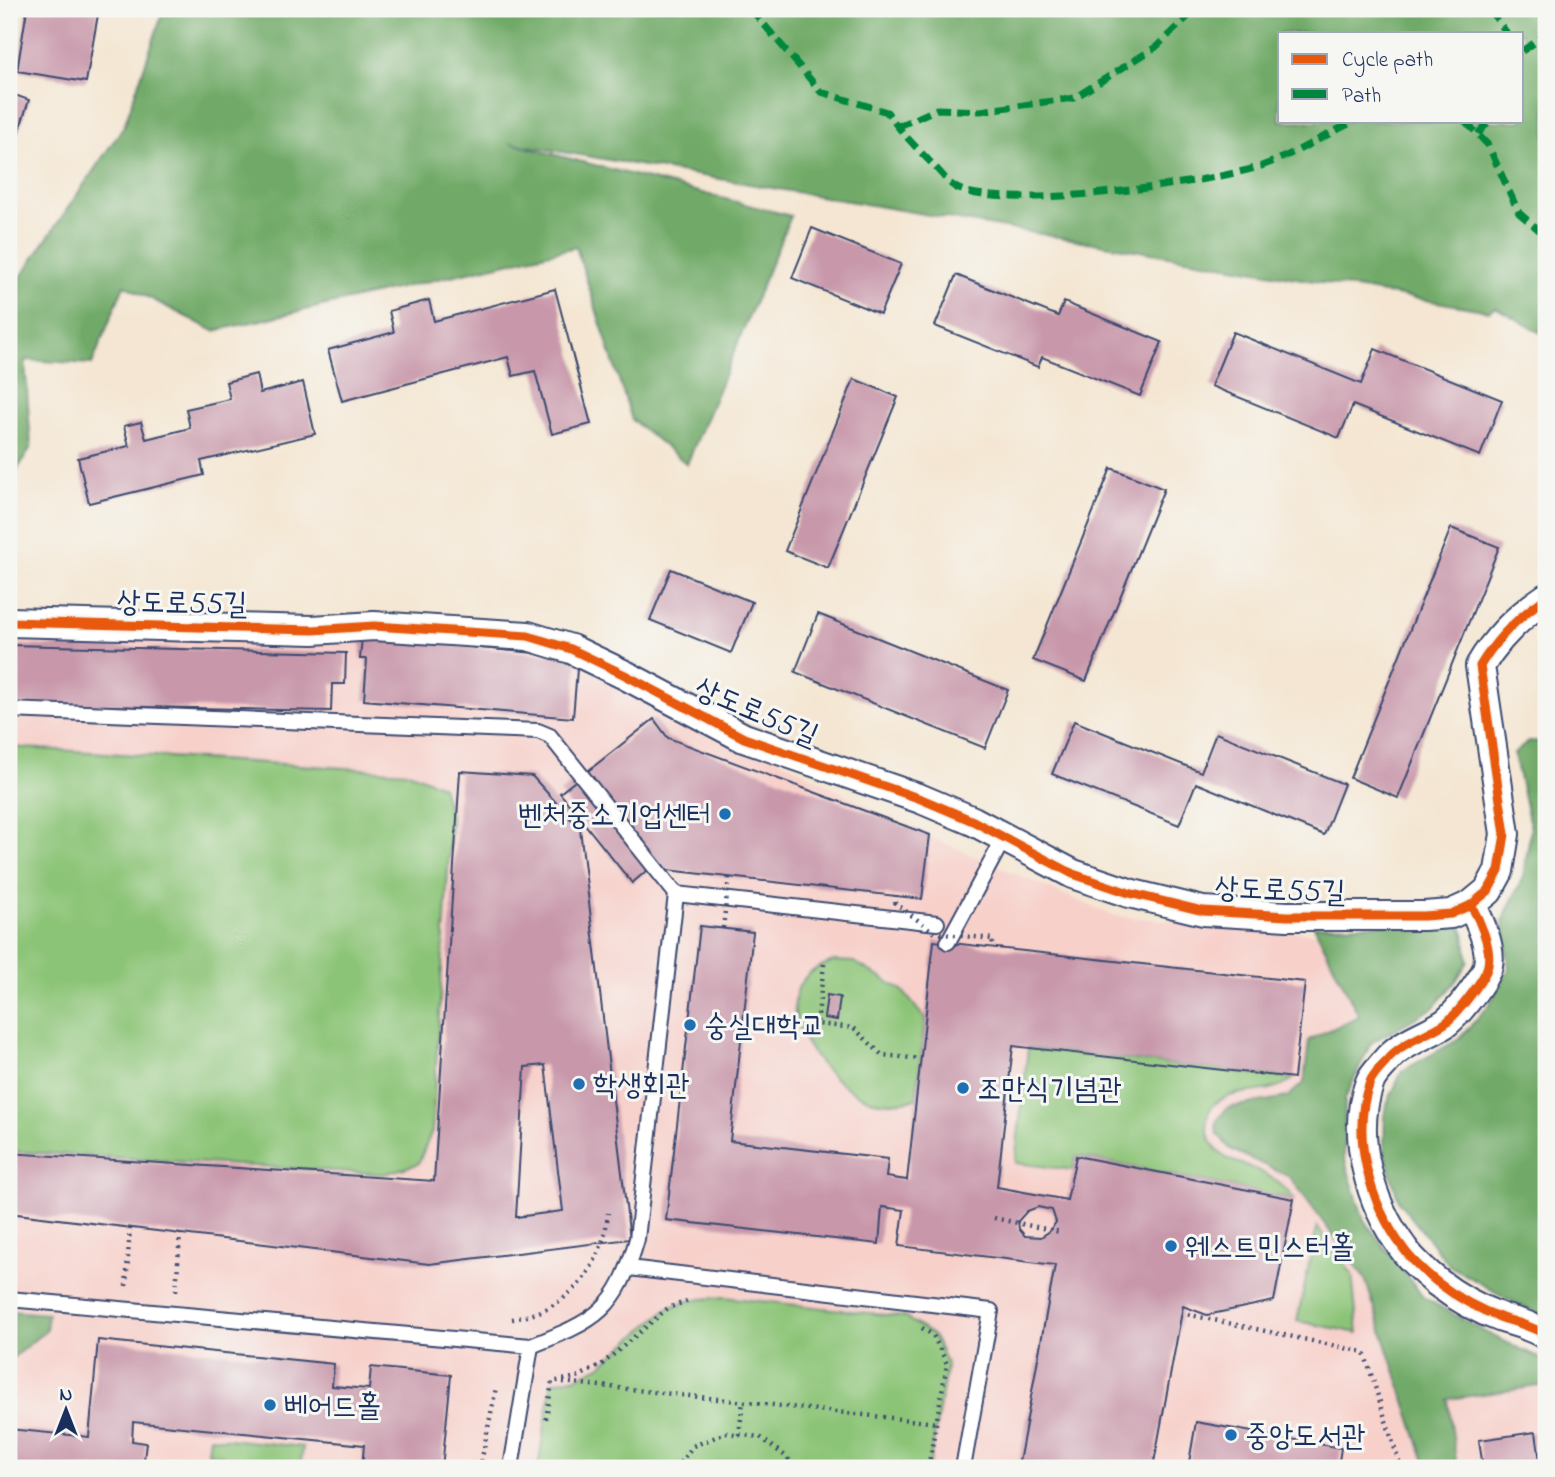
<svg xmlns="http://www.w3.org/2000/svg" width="1555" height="1477" viewBox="0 0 1555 1477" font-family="'Indie Flower','Poor Story',sans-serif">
<rect width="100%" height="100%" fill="#f6f6f2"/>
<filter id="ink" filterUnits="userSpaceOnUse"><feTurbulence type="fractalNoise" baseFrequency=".0143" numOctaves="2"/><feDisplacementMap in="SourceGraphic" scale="14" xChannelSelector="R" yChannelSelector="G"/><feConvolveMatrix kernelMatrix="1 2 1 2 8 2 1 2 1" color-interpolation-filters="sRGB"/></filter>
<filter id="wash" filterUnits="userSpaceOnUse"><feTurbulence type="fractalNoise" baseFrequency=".00686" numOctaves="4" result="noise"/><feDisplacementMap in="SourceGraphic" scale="28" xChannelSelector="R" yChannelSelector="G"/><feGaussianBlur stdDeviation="1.57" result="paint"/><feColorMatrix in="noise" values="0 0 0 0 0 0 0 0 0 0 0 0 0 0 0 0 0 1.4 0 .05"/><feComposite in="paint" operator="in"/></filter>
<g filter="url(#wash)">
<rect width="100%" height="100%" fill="#f4e6d2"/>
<polygon fill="#f7d0ca" points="363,633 578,653 907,827 1114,916 1320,934 1399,998 1344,1051 1347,1162 1362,1238 1449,1325 1546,1384 1546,1468 9,1468 9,636"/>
<g fill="#8cc477" stroke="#547a6a" stroke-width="2">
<polygon points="9,747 409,772 442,786 451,820 432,1131 418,1164 384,1174 9,1151"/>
<path d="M834,961l20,1 48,28 23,29 -9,80c-15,2 -33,6 -48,0 -53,-20 -116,-113 -34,-138z"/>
<path d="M1028,1048l266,30c-25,19 -49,9 -72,21 -25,12 -16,45 3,58 5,4 14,6 20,8 20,8 36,16 49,34l-218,-43 -3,14 -58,-7z"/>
<polygon points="1317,1227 1352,1274 1358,1333 1297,1321"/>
<polygon points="724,1297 904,1317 933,1335 947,1364 929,1468 538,1468 552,1382 577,1377 600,1366 668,1308 692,1300"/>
<polygon points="210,1437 303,1447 300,1468 221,1467 222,1455 208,1453"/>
</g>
<g fill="#71aa68" stroke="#466c63" stroke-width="2" fill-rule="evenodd">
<path d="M164,9h1382v327l-51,-29 -6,4 -979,-168 281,73 -104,248 -55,-44 -56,-173 -362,84 -90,-46 -32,79 -67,-4 6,87 -15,25 -7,3v-181l115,-168zM1280,33h242v88h-242z"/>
<polygon points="1529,741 1546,742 1546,1317 1508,1299 1450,1266 1399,1202 1384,1152 1385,1109 1402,1071 1459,1039 1489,1005 1509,969 1503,920 1523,877 1531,829 1514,754"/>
<polygon points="1459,923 1464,933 1468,961 1456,981 1433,1008 1371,1043 1345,1099 1344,1158 1364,1220 1423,1297 1489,1334 1546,1361 1546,1385 1448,1399 1457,1468 1427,1468 1365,1279 1290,1177 1230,1149 1217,1133 1216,1122 1227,1108 1287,1097 1304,1083 1309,1040 1359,1016 1314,926"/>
<polygon points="9,1311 48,1314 46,1330 9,1361"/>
</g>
<g id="blocks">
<g fill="#c898aa" fill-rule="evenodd">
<polygon points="27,9 99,9 86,82 17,71"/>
<polygon points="9,93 29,100 9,162"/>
<polygon points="812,228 901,264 880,314 792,278"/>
<polygon points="956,275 1058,316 1064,302 1162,342 1140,396 1042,357 1038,367 935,326"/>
<polygon points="555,289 591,424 552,434 535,371 513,376 508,357 342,401 328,350 394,332 389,311 429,300 434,321"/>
<polygon points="1233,332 1361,384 1375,349 1502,400 1480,456 1353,405 1339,438 1211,386"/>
<polygon points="256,374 260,393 303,382 315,434 201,461 204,475 89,503 78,458 129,446 124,426 141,422 146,439 190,428 186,409 230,399 226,382"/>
<polygon points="854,379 898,397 828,568 785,551"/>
<polygon points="1111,468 1164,489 1086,681 1033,660"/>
<polygon points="1451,528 1499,547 1398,798 1350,778"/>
<polygon points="671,569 752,602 731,653 650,620"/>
<polygon points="818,614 1008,690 985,748 795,672"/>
<polygon points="362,637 578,657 573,718 364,700 367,659 360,659"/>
<polygon points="9,645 346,653 345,684 332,684 331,711 9,704"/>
<polygon points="654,719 668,738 930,835 922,899 650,868 632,883 560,793"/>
<polygon points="1074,721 1201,772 1216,733 1344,784 1324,835 1196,783 1179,825 1052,774"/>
<path d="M460,771l72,5 48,53 50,410 -201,25 -420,-51v-60l425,28zM545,1065l18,146 -47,6 9,-150z"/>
<path d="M700,926l53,6 -23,209 158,18 -2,18 21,3 27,-239 371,41 -11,96 -281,-32 -16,141 70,13 9,-44 218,43 -20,102 -67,14 -24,-9 -30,162h-135l37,-203 -156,-19 5,-36 -22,-3 -3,37 -213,-24zM1038,1207l14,3 4,12 -6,9 -9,6 -16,-1 -6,-7 -1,-8 9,-10z"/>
<polygon points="827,995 840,997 837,1020 824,1018"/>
<polygon points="98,1340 334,1364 332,1386 369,1389 371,1367 451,1375 442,1468 362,1468 364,1445 133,1422 132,1441 146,1443 143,1468 9,1468 9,1429 89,1437"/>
<polygon points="1196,1422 1341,1448 1338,1468 1188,1468"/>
<polygon points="1536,1432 1541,1468 1483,1468 1479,1440"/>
</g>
</g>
</g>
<g filter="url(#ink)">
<use href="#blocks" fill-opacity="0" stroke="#3c4a6f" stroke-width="2"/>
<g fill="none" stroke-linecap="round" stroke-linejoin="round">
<g stroke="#3c4a6f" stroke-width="18">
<g id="lane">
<path d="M9,710l529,21 12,5 126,158 -39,345c-20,71 -40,81 -106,107l-522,-47"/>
<polyline points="676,894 937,923"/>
<polyline points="948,942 1004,838"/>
<polyline points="629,1268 991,1311 963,1468"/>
<polyline points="511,1468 531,1346"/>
</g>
</g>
<g stroke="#3c4a6f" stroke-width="32">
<g id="street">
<path d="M9,622l304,8 61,-4 154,10 43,13 54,26 119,63 177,61 52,22 100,53 56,19 74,18 84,5h137l27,-2 20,-9 17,-14 11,-20 6,-37 -25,-168c17,-29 39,-50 66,-68"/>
<path d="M1471,905c8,14 21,42 17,60 -2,13 -33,52 -44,59 -19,12 -44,19 -58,37 -5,6 -13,13 -16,21 -20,53 0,122 33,166 8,12 23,25 34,34 18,14 43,28 65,36 16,5 30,8 44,17"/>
</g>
</g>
<g stroke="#3c4a6f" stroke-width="4.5" stroke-dasharray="2 5" stroke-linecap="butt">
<polyline points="824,964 817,1024 854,1028 882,1055 921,1059"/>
<polyline points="994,1218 1060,1232"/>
<polyline points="126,1286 130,1228"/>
<polyline points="176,1291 180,1234"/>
<polyline points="1181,1313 1364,1352 1401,1468"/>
<path d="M512,1319c56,-8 91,-51 96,-106"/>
<polyline points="922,1328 933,1335 947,1364 928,1468"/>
<polyline points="563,1382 937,1423"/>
<polyline points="546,1419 552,1382 577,1377 600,1366 668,1308 690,1300"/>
<polyline points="739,1435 743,1401"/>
<polyline points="480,1468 496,1388"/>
<polyline points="676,1468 693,1446 726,1433 760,1437 788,1458 793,1468"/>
</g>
<use href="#lane" stroke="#fff" stroke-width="14"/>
<use href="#street" stroke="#fff" stroke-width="28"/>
<g stroke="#3c4a6f" stroke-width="4.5" stroke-dasharray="2 5" stroke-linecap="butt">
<polyline points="896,895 895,903 935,933 993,939 992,947"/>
<polyline points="723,928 729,877"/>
</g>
<g stroke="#00873e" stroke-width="7" stroke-dasharray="14 7" stroke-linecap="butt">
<path d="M751,9l70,83 66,20c14,21 32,38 49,56 6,6 12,15 19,19 43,26 259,-4 309,-22 31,-11 61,-30 91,-44"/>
<polyline points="1489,9 1507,33"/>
<polyline points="1522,51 1546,35"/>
<polyline points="1465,121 1488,145 1519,213 1546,236"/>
<polyline points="897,127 937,109 980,111 1074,98 1156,47 1196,9"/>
<polyline points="1478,134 1489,121"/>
</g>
<g stroke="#f6f6f2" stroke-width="13">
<g id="cycleway">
<path d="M9,622l304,8 61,-4 154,10 43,13 54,26 119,63 177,61 52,22 100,53 56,19 74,18 84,5h137l27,-2 20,-9 17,-14 11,-20 6,-37 -25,-168c17,-29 39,-50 66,-68"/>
<path d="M1471,905c8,14 21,42 17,60 -2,13 -33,52 -44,59 -19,12 -44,19 -58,37 -5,6 -13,13 -16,21 -20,53 0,122 33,166 8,12 23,25 34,34 18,14 43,28 65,36 16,5 30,8 44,17"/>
</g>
</g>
<use href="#cycleway" stroke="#e8590c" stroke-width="9"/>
</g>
</g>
<g fill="#1f6fb2" stroke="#f6f6f2" stroke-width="2.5">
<circle cx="725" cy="814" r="7"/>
<circle cx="690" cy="1025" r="7"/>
<circle cx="579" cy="1084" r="7"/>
<circle cx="963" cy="1088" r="7"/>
<circle cx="1171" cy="1246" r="7"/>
<circle cx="270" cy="1405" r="7"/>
<circle cx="1231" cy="1435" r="7"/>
</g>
<g text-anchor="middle" stroke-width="6" stroke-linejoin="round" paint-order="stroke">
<g font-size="30" fill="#1b2f5e" stroke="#f6f6f2">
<text transform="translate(182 602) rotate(1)" y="10">상도로55길</text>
<text transform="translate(757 711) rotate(23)" y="10">상도로55길</text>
<text transform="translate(1280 889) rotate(2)" y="10">상도로55길</text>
</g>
<g font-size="30" fill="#1b2f5e" stroke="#f6f6f2" text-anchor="start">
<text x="711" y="824" text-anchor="end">벤처중소기업센터</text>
<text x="704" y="1035">숭실대학교</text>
<text x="593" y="1094">학생회관</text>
<text x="977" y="1098">조만식기념관</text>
<text x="1185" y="1256">웨스트민스터홀</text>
<text x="284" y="1415">베어드홀</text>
<text x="1245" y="1445">중앙도서관</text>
</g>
</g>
<rect width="1555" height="1477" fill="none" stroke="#f6f6f2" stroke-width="35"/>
<rect x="1278" y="32" width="245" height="91" fill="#f6f6f2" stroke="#9ea6b7" stroke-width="2"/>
<rect x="1292" y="54" width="35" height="10" fill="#e8590c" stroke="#9ea6b7" stroke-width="2"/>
<text x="1342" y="66" font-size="21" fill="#1b2f5e">Cycle path</text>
<rect x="1292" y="89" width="35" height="10" fill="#00873e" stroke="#9ea6b7" stroke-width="2"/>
<text x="1342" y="102" font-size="21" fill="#1b2f5e">Path</text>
<g transform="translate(66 1410)" stroke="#f6f6f2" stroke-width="5" paint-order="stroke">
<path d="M0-5L12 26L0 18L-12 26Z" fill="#1b2f5e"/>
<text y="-10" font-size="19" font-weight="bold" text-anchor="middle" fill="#1b2f5e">N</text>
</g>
</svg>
